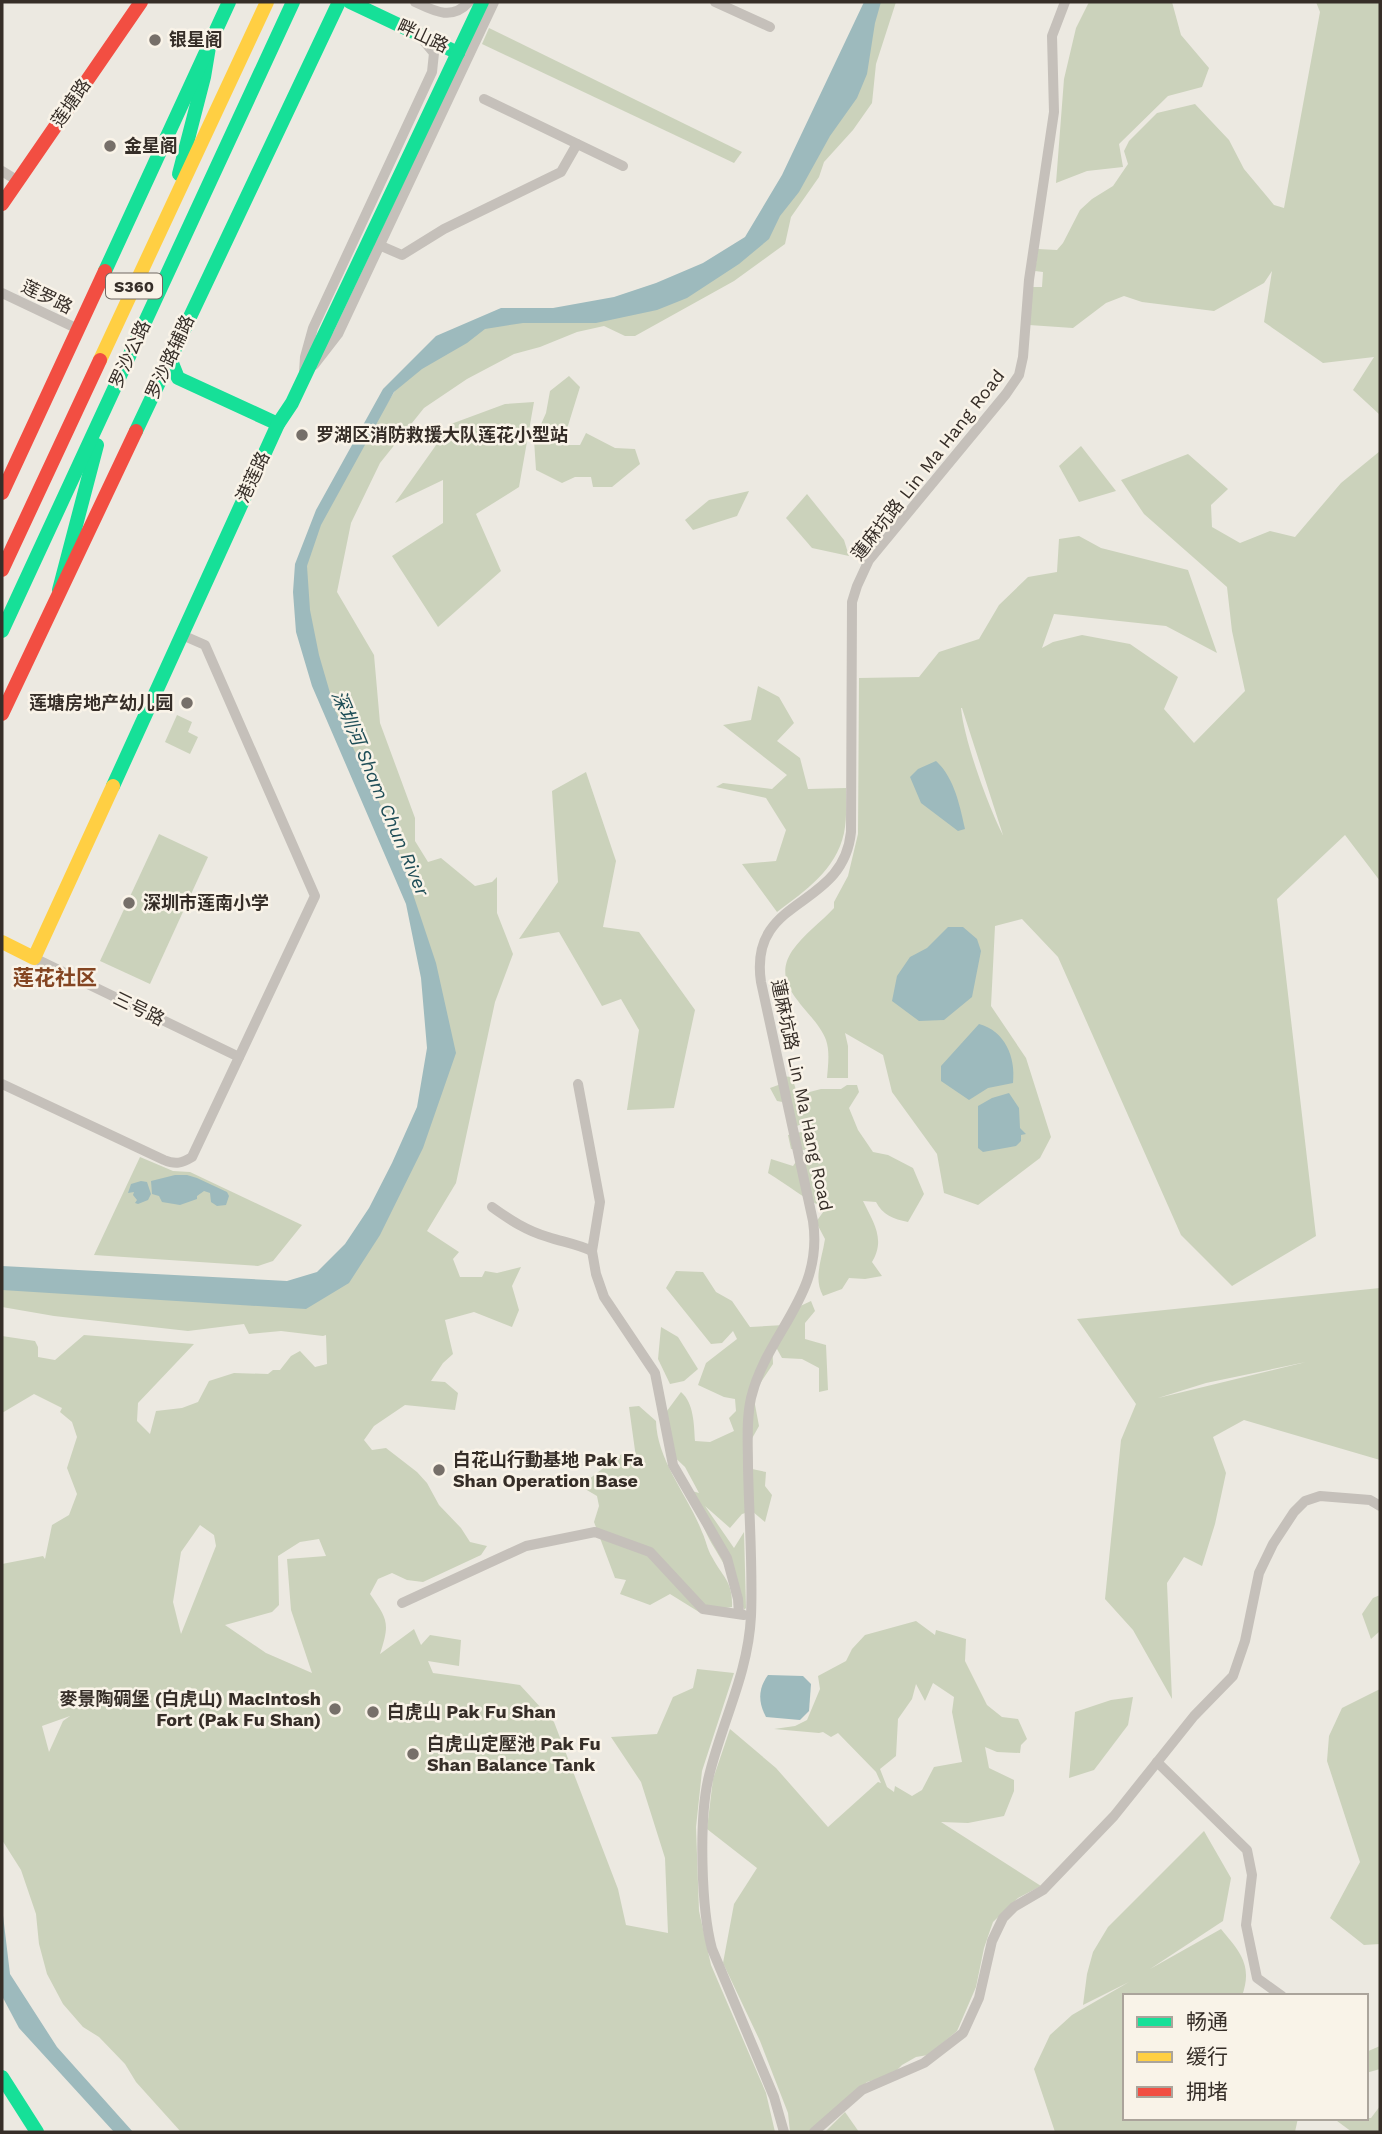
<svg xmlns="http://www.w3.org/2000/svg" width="1382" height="2134" viewBox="0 0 1382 2134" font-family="'Work Sans','Noto Sans SC',sans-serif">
<rect width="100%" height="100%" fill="#ece9e1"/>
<g fill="#cbd2bb" fill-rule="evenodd">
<path d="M871,2h25l-20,62 -4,39 -19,27 -29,32 -5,15 -28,40 -6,27 -51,37 -99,55h-10l-21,-10 -27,6 -37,15 -26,7 -47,25 -43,29 -44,55 -29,60 -14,69 37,63 6,68 35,95v23l13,21 13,-4 34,28 17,-4 5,-5v36l16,41 -18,48 -39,181 -29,48 32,21 -6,7 7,18h22l3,-6 12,2 24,-6 -9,19 7,24 -7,17 -38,-15 -29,8 8,34 -10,9 -12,18 14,1 13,11 -3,17 -50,-5 -31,21 -10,14 8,10 14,-2 31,24 10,11 12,22 22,23 9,14 17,4 -6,9 -58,27 -16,-2 -15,-7 -14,6 -8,15c18,26 20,29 10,60l34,-25 7,16 9,-10 31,5 -2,26 -31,-5 5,12 87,12 34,37 64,167 8,36 42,8 -3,-75 -24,-76 -30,-45 46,-3 16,-37 20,-9 4,-19 37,4 -32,98 -6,56 3,84 12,54 55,128 9,39h-594l-45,-50 -11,-18 -26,-27 -16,-10 -20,-23 -16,-30 -8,-30 -3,-30 -15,-44 -19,-30v-276l41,-8 2,3 7,-34 17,-10 8,-21 -10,-26 10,-31 -5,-15 -12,-10 2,-4 -28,-14 -32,19v-77l33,5 3,6v10l17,3 29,-25 110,9 -56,59 -1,18 13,13 6,-23 26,-3 16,-6 11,-21 25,-8 34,1 5,-4h7l11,-14 9,-5 15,16 12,-3 -1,-29 -3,1 -42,-5 -32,3 -5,-10 -56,7 -134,-15 -52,-9v-28l290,22 55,-31 99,-221 -51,-193 -81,-179 -15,-79 21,-87 83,-133 68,-50 117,-14 150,-58 35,-43zM200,1525l14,10 2,11 -35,88 -8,-32 8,-50zM319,1539l7,17 -39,3 4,51 21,63 -46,-20 -41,-28 47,-13 7,-7 -1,-49 22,-14zM70,1716l-7,5 -14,31 -7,-26z"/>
<polygon points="1089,2 1172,2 1181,35 1209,68 1202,87 1168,96 1119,144 1123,167 1087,171 1056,183 1064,79 1076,28"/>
<polygon points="1316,2 1380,2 1380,415 1353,390 1374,357 1323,363 1264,322 1272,271 1264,283 1214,311 1142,302 1124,296 1106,303 1073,328 1029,325 1033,287 1042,287 1043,272 1035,271 1038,249 1057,250 1063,243 1080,210 1092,199 1113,186 1128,164 1124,151 1129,141 1157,113 1195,104 1229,140 1244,169 1274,205 1284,208 1320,12"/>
<polygon points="489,28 742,152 734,163 482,44"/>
<polygon points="569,376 580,387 562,445 580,445 586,433 615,448 635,449 640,464 612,487 593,487 591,477 575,477 562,483 536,470 534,440 546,413 550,391"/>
<polygon points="534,402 519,487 476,514 501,571 438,627 392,556 443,523 443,480 395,503 451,424 505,404"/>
<polygon points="1081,446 1116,491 1079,502 1059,466"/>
<path d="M1380,451v430l-35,-46 -68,64 39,337 -84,50 -51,-51 -123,-278 -36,-38 -27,7 -4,80 35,52 25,79 -11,21 -62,47 -34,-12 -7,-39 -45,-62 -9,-37 -38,-22 3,13v32h-21c1,-12 3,-27 -1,-38 -11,-30 -58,-52 -34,-89 11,-16 29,-29 42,-43v-6l14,-26 10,-42 1,-156 60,-1 20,-25 40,-13 20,-34 29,-28 29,-5 2,-33 20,-3 22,12 87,22 29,83 -51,-27 -112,-12 -12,34 11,-6 29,-7 48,9 48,33 -14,32 30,34 51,-52 -13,-60 -5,-44 -83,-73 -23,-34 67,-26 40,35 -17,16 1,22 28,16 30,-12 25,6 46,-54zM961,708h1l41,127c-15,-29 -39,-95 -42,-127z"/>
<polygon points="749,491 737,516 693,530 685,520 709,500"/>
<polygon points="807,494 844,540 849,556 812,548 786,518"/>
<path d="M758,686l21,11 15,26 -17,18 23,17 8,31 38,-1c0,15 1,31 -2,45 -8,37 -39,58 -67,79l-35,-48 34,-3 10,-31 -20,-32 -50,-11 7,-4 49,6 15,-14 -64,-50 28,-5z"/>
<polygon points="177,715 192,722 188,732 198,737 190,754 165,742"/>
<polygon points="586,772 616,861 603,927 639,932 695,1010 674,1108 627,1110 639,1030 621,999 602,1006 559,932 519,939 558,882 552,791"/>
<polygon points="159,834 208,857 150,984 100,961"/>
<path d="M780,1076l12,1 4,13 -1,11h5l2,-7 19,-5h20l6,-4h10l2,7 -10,16 9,22 15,22 15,3 25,13 11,26 -16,28c-15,-3 -25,-7 -32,-20l-13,-1c10,21 23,38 9,61l10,14 -17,3 -16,-1 -7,11 -19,7c-10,-18 -1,-37 2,-57l-9,-17 10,-14c-20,-7 -39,-24 -58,-35l3,-14 22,7 9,-13 11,1 3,-7 -12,3 -13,-1 -3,-14 13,-3 8,3 -2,-7 -5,-4 -13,5 -1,-26 -11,-2 -7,-13 11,-4z"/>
<polygon points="140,1157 173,1171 190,1172 302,1225 273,1261 258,1266 94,1255"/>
<path d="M676,1271l27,1 13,20 16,9 18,26 34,-2 10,-16 17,-8 4,10 -10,12v16l21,6 2,45 -9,2v-24l-17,-9 -20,-1 -10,-18 1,24 -20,30 6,32 -9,16 2,27 14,3 -1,14 7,9 -7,27 -13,-11 -10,3 -12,14 -25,-22 29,42 10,-16 2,76 -2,2c-7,-26 -19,-44 -32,-66 -10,-17 -15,-35 -20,-53l7,2 -14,-26 -17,-16 -7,-32 20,-27c13,11 13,33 14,49l15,1 24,-11 -5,-13 7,-7 -1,-12 -11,-2 -26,-12 8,-22 31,-24 -4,-8 -11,12 -11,1 -45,-56z"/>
<path d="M1380,1288v172l-136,-40 -31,17 13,36 -11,51 -13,42 -18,-9 -17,26 5,116 -39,-69 -28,-31 16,-159 15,-36 -59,-85zM1306,1362l-148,36 48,-15z"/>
<polygon points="661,1327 678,1337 698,1369 684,1381 670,1384 658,1359"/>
<path d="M639,1406l17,15c1,40 32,74 46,111 4,8 5,17 10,25 11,21 21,24 20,50l-33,5 -29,-18 -20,11 -30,-11 6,-14 -11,-2 -21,-56 5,-16 -2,-10 -17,-10 43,-33 14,12 -8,-58z"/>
<polygon points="1380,1595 1380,1631 1371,1639 1362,1614 1373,1598"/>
<path d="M916,1621l19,14 1,-5 30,9 -1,22 22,44 15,12 16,2 9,20 -6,6 -1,8 -23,-1 -12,-5 4,21 25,12v11l-10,25 -36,7 -27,-1 100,64 -23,12 -25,24 -9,26 -8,39 -19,44 -29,24 -12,2 -14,8 -10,10 -25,7 -58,50h-19l-2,-19 -28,-72 -37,-78 11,-59 23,-36 -50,-39 6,-50 17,-50 46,39 52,59 50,-45 3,1 -5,-11 -38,-39 -7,4 -8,-5 -4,1 -45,-4 21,-3 12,-6 13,-31 -2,-13 28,-15 6,-12 13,-14zM933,1683l21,14 -2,15 10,50 -28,5 -12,23 -10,6 -17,-10 -1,6 -7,-5 -7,-18 16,-13 2,-37 14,-20 4,-15 9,17z"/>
<polygon points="1380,1689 1380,1944 1364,1945 1330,1918 1360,1862 1327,1761 1329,1736 1342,1708"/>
<polygon points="1133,1697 1128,1725 1094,1770 1069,1778 1075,1712 1111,1700"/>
<path d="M1204,1831l27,47 -8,43 -73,48 71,-40c19,23 32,36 21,67h-117v122h173l-3,14h-240l-21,-63 16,-34 22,-20 57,-33 -46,23 4,-31 6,-22 15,-25z"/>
<polygon points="1380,2046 1380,2069 1366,2073 1366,2052"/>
<polygon points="1380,2106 1380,2132 1352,2132 1333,2118 1371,2118"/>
<polygon points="845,2112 859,2132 825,2132"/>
</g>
<g fill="#9dbabd">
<polygon points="864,2 881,2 875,23 867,74 857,98 830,136 799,192 780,216 769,239 739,264 687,298 657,310 596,323 523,323 485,329 467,343 422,369 394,392 321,525 307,566 310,610 319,655 335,710 390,825 436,963 456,1053 423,1148 380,1235 349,1283 306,1309 2,1290 2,1266 287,1281 317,1272 345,1244 369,1208 392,1163 417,1107 427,1048 421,978 406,904 312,686 296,632 293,592 295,564 316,510 383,389 436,336 501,308 553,308 614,297 656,283 703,263 745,237 782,175"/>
<path d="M936,761c18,16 24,45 29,68l-7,2 -37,-28 -11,-26 8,-8z"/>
<polygon points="948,927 963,927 977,939 981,951 972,997 944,1020 919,1021 892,1001 897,976 910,957 927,948"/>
<path d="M979,1024c26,7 37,33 34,59l-25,5 -19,12 -28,-19v-15z"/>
<polygon points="1009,1093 1019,1108 1020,1128 1026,1134 1021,1135 1021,1141 1016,1146 983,1152 978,1148 978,1106 992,1098"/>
<polygon points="175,1175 187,1175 197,1178 227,1192 229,1196 226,1205 217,1206 211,1202 210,1193 204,1191 197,1196 197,1199 180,1205 162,1202 159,1196 152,1194 151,1181"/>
<polygon points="141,1181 147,1182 151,1194 148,1200 138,1204 135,1203 137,1200 133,1195 134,1192 128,1193 131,1184"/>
<path d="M768,1675l35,1 8,8 -2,27 -9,9 -34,-3c-8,-15 -8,-28 2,-42z"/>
<polygon points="2,1907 10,1974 57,2047 133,2132 114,2132 19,2028 2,1996"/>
</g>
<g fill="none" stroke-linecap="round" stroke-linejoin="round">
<g stroke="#c5c0ba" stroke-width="10">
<path d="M415,2c19,9 37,19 54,0"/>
<polyline points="715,2 770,27"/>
<polyline points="484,99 623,166"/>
<polyline points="2,171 18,181"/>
<polyline points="379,245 402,255 444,229 561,172 577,144"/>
<polyline points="2,293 78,329"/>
<polyline points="314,365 338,334 494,2"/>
<polyline points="304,372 305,357 313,328 432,72 434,53 424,41"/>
<polyline points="34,958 239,1057"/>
<path d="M2,1084l162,76c12,5 18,3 28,-3l123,-261 -110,-251 -23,-10"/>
<polyline points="578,1084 600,1202 592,1251 596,1274 604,1297 655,1373 673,1465 727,1558 738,1599 739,1614"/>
<path d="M492,1207c18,13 35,24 56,30 15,5 29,7 44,14"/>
<polyline points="402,1603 526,1546 595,1532 650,1552 703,1609 744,1615"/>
<polyline points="1157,1762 1247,1850 1252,1875 1246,1925 1257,1978 1282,1996"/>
<path d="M784,2132l-10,-35 -62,-148c-11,-41 -13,-128 -4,-169 13,-57 40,-104 43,-164 2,-49 -2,-100 -3,-149 0,-23 -2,-47 3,-69 16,-66 73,-102 62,-177l-52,-239c-13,-87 82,-71 90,-150l1,-230 5,-16 12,-26 137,-166 13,-19 4,-18 6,-77 25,-168 -2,-76 13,-34"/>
<polyline points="814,2132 862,2090 924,2063 963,2033 979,1998 992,1941 1003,1918 1014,1907 1043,1890 1114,1816 1194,1716 1233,1676 1245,1641 1259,1573 1273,1544 1294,1512 1305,1501 1320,1496 1370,1500 1380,1506"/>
</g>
<g stroke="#16e098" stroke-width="14">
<polyline points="350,2 458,53"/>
<polyline points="179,174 204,77 210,41"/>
<polyline points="105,271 229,2"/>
<polyline points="170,358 178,378 278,424"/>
<polyline points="136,431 339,2"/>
<polyline points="59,590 97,445"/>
<polyline points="2,631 293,2"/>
<polyline points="113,786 278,424 292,403 482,2"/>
<polyline points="2,2077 37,2132"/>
</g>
<g stroke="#ffcf43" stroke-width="14">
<polyline points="100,360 267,2"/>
<polyline points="2,942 34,958 113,786"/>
</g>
<g stroke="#f24e42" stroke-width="14">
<polyline points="2,204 141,2"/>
<polyline points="2,493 105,271"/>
<polyline points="2,570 100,360"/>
<polyline points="2,714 136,431"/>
</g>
</g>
<g fill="#766f69" stroke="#f9f3e8" stroke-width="2.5">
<circle cx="155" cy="40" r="7"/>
<circle cx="110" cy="146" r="7"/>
<circle cx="302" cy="435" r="7"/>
<circle cx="187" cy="703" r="7"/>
<circle cx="129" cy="903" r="7"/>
<circle cx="439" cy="1470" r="7"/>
<circle cx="335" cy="1709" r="7"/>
<circle cx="373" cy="1712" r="7"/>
<circle cx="413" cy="1754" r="7"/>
</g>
<g text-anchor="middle" stroke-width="5" stroke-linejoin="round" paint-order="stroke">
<rect fill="#f9f3e8" stroke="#706962" stroke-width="2" x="106" y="273.5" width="56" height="25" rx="5"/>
<g font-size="16" font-weight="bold" fill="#362e28">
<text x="134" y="292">S360</text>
</g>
<g font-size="18" fill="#362e28" stroke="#f9f3e8">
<text transform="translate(423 36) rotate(25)" y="6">畔山路</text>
<text transform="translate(71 103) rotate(-55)" y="6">莲塘路</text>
<text transform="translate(47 297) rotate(26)" y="6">莲罗路</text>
<text transform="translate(130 354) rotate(-65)" y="6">罗沙公路</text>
<text transform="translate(170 357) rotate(-65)" y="6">罗沙路辅路</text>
<text transform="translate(928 465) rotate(-52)" y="6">蓮麻坑路 Lin Ma Hang Road</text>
<text transform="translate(253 477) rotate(-65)" y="6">港莲路</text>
<text transform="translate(139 1009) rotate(26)" y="6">三号路</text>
<text transform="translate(802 1095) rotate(78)" y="6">蓮麻坑路 Lin Ma Hang Road</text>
</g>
<g font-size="18" font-weight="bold" fill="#362e28" stroke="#f9f3e8" text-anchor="start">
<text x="169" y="46">银星阁</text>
<text x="124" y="152">金星阁</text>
<text x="316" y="441">罗湖区消防救援大队莲花小型站</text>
<text x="173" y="709" text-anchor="end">莲塘房地产幼儿园</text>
<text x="143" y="909">深圳市莲南小学</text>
<text x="453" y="1466">白花山行動基地 Pak Fa<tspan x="453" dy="21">Shan Operation Base</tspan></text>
<text x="321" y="1705" text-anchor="end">麥景陶碉堡 (白虎山) MacIntosh<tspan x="321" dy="21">Fort (Pak Fu Shan)</tspan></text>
<text x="387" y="1718">白虎山 Pak Fu Shan</text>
<text x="427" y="1750">白虎山定壓池 Pak Fu<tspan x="427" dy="21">Shan Balance Tank</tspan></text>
</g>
<g font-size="19" font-style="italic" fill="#1e4d57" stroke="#f9f3e8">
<text transform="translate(381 793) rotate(67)" y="7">深圳河 Sham Chun River</text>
</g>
<g font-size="21" font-weight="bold" fill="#844522" stroke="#f9f3e8">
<text x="55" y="985">莲花社区</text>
</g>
</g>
<rect width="1382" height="2134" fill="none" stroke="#362e28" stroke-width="7"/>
<rect x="1123" y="1994" width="245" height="126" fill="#f9f3e8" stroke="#aba49b" stroke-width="2"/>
<rect x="1137" y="2017" width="35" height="10" fill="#16e098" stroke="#aba49b" stroke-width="2"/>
<text x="1186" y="2029" font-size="21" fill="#362e28">畅通</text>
<rect x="1137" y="2052" width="35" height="10" fill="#ffcf43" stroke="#aba49b" stroke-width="2"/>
<text x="1186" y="2064" font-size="21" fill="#362e28">缓行</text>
<rect x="1137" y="2087" width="35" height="10" fill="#f24e42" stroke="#aba49b" stroke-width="2"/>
<text x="1186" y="2099" font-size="21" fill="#362e28">拥堵</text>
</svg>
